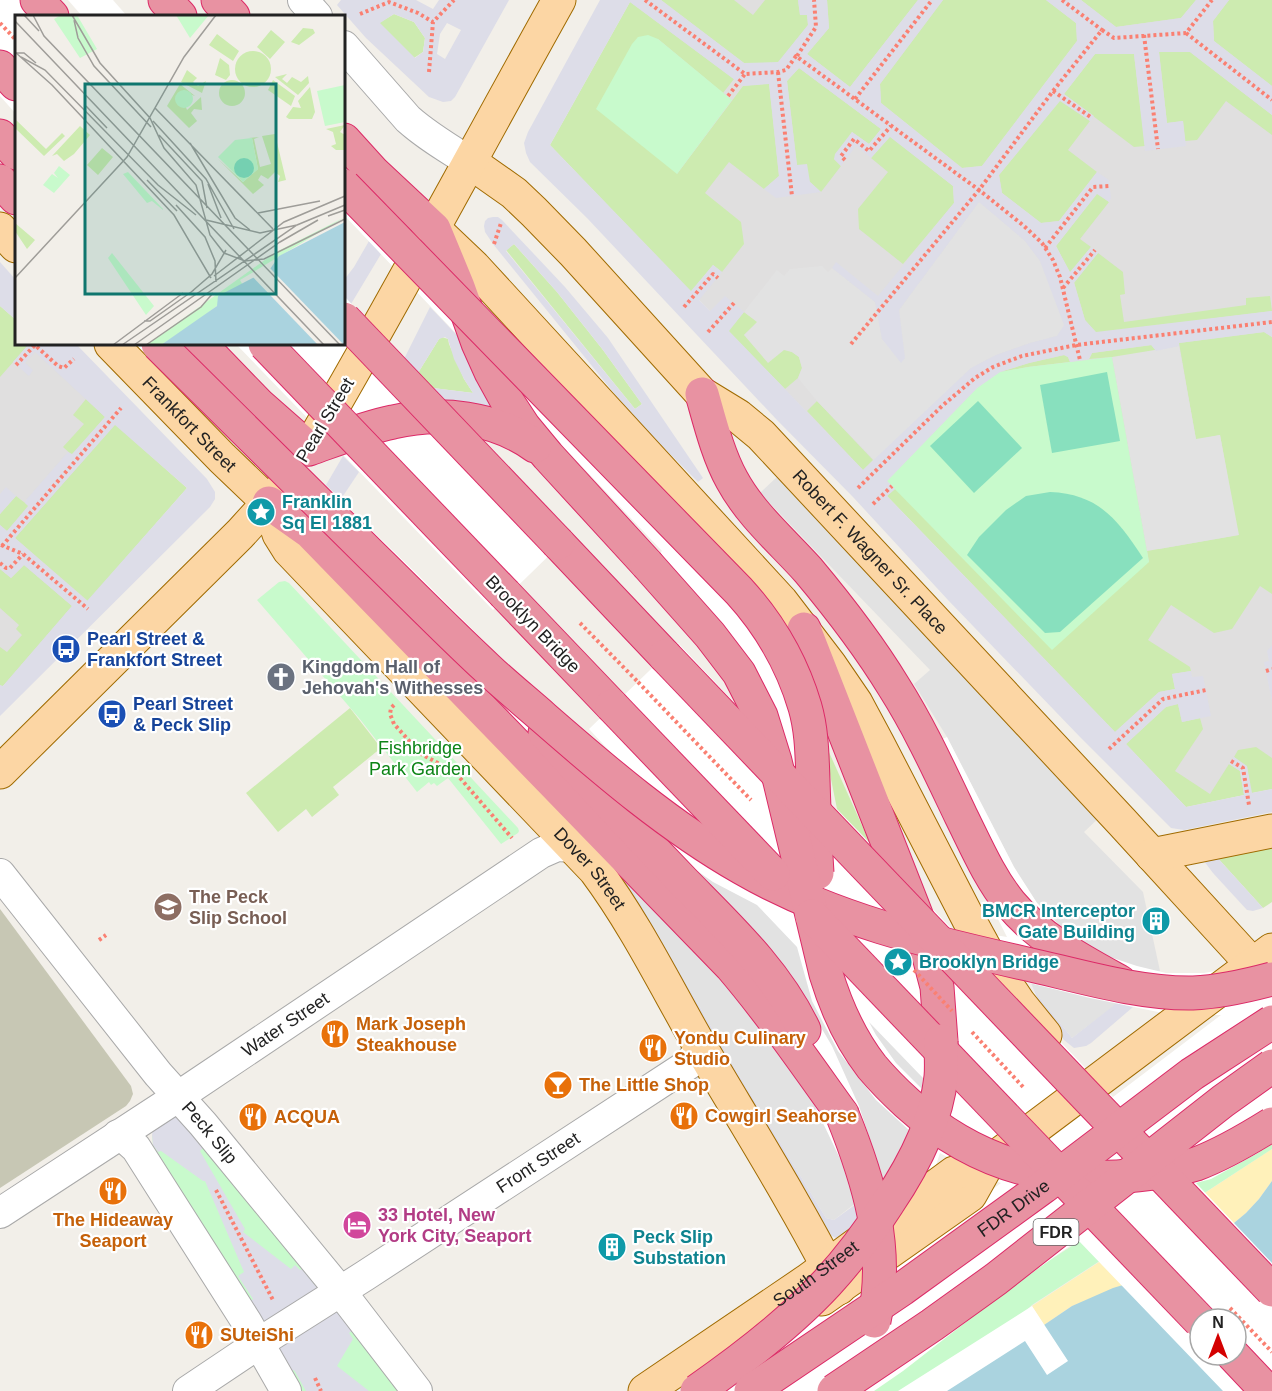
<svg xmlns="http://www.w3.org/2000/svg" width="1272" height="1391" viewBox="0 0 1272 1391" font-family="Arial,sans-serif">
<rect width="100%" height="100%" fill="#f2efe9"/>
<g fill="#e0dfdf">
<polygon points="631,0 1272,0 1272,789 1186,807 550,145"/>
<polygon points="0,306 16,320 16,344 42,344 115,425 88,601 0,689"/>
</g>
<polygon fill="#c7c7b4" points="0,909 131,1086 133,1094 130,1101 126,1106 0,1188"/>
<g fill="#cdebb0">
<polygon points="661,0 734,0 753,15 765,0 798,0 800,15 807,14 808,25 778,63 744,63"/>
<polygon points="827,0 918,0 850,87 807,54 829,28"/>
<polygon points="943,0 1046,0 1076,23 1077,41 982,166 962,168 881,103 880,84"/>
<polygon points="1081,0 1196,0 1181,18 1116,27"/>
<polygon points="1229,0 1272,0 1272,86 1214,41 1213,21"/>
<polygon points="630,2 734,79 723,93 658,39 677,174 743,86 769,83 779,176 764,189 729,162 705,193 741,222 744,244 722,272 713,265 691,292 550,145"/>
<polygon points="394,14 414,22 425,38 423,52 414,58 379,23"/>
<polygon points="1159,52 1190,52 1272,115 1272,135 1226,101 1197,140 1185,141 1183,121 1167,123"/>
<polygon points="1095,54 1134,54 1145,146 1134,147 1064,94"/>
<polygon points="799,68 881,129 869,144 852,132 834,159 841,166 821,192 810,182 797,166 787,81"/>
<polygon points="1060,100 1090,121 1068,150 1097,172 1059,221 1041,223 1002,193 999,175"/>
<polygon points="890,136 953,186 954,203 903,264 859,229 858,209 888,172 871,158"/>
<polygon points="1097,193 1109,202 1080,239 1091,247 1070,273 1056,246"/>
<polygon points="514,244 557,292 603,350 642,404 635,409 506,250"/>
<polygon points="1098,253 1123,272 1125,294 1120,295 1124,322 1246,305 1246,298 1270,296 1272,311 1096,333 1085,320 1074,282"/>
<polygon points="0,306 16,320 16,344 29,344 0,377"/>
<polygon points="744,312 758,322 744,335 792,352 799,357 802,368 798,378 785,389 728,331"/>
<polygon points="1264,332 1272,337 1272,594 1260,586 1232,629 1214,633 1171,605 1148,640 1190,667 1191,671 1172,674 1175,689 1159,692 1115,732 887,496 895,489 1149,562 1112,357 1089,359 1092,353 1152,345 1156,351 1154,356 1159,549 1238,535 1220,435 1196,440 1179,343"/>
<polygon points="442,337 448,339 449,344 464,379 473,393 433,388 418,373 439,339"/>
<polygon points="1064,355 1068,357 1070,362 1028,367 1000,372 1029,363"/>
<polygon points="86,399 105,417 72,455 63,447 84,424 73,415"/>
<polygon points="817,401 873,460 863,470 807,411"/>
<polygon points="115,424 187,488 88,601 15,538"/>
<polygon points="16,496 29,506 7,531 0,525 0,514"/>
<polygon points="24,565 72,606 2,687 0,685 0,647 7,652 22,635 16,629 19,625 0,608 0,569 11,578"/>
<polygon points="1178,704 1182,722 1200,718 1203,729 1175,771 1210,794 1229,764 1240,771 1244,795 1186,807 1126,744 1166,707"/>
<polygon points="350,708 381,748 333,787 339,795 312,817 306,809 278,832 246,793"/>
<polygon points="1256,747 1272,758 1272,789 1251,793 1247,767 1234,757 1238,750"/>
<polygon points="828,750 870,843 837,809 829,769"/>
<polygon points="1272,843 1272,902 1263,908 1215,855"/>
</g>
<polygon fill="#fff1ba" points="1272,1149 1272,1181 1259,1199 1246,1213 1228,1228 1166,1272 1072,1306 1044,1325 1032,1306"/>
<g fill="#c8facc">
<polygon points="648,35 658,39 732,100 677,174 596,109 632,44 638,37"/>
<polygon points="1112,357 1149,562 1052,650 887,481 977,388 1000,372 1028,367"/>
<polygon points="285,581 289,583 518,828 519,831 518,833 501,844 448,778 437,786 434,783 431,785 429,782 417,792 359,718 257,600 279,582"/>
<polygon points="1272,1117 1272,1149 1032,1305 947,1391 867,1391 1016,1282"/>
<polygon points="192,1129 399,1391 302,1391 264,1325 153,1145 152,1135"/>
</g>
<g fill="#88e0be">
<polygon points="1107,372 1120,441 1052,453 1040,385"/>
<polygon points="978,401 1022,448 974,493 930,446"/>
<path d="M1050,492c49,2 68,28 93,66l-83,74 -15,1 -78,-78 12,-18 27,-27 20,-14z"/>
</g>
<g fill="#e2e2e2">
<polygon points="979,202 1025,241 1040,261 1065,325 1057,336 1030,343 996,355 971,368 874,460 817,401 798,378 802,368 799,357 792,352 784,350 768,363 744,335 757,322 744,312 777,270 784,276 790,269 822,266 828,272 832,268 875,302 882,339 905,358 899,310"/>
<polygon points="1179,346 1196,439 1220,435 1239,535 1147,551 1112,357"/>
<polygon points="779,475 1103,814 1084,832 1143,892 1160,971 1072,1038 1039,997 1031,983 1065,931 1037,903 1014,867 947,737 914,684 930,670 760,493"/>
<polygon points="870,843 1040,1059 834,1220 826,1218 736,1070 622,871"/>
</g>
<g fill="#dddde8" fill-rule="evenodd">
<path d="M341,0h75l17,9 6,-9h70l-54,97 -4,4 -8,1 -14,-5 -63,-59 -29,-33zM394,14l20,8 11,16 -2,14 -8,6 -35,-35zM447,23l14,7 -16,29 -8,-5 3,-20z"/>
<path d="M600,0h61l83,63 34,-1 30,-37 -1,-10h-7l-2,-15h29l2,28 -22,26 43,33 68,-87h25l-63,84 1,19 81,65 20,-2 95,-125 -1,-18 -30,-23h35l35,27 65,-9 15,-18h33l-16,21 1,20 58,45v29l-82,-63h-31l8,71 16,-2 3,25 -41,5 -11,-97h-39l-31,40 30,22 -4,5 -30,-20 -61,74 3,18 39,30 18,-2 38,-49 12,8 2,18 -2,4 -12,-8 -41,52 14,26 21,-25 7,6 -24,30 11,37 11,12 176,-21v26l-8,-5 -85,11v3l-23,5 -5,-6 -59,8 -3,6 -19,3 -2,-5 -4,-2 -35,8 -29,9 -23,16 -90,93 8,8 -8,7 228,236 44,-40 16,-3 -3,-15 19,-3 1,6 11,-1 8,40 -29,6 -4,-18 -12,3 -40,37 60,63 58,-12 -4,-24 -11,-7 5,-7 13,9 5,27 20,-4v23l-88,18 -13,-2 -91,-91 -132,-137 -95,-103 -76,-77 -190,-202 -57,-56 -4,-9 -2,-10 4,-11zM630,2l113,84 26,-2 10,92 -15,13 12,9 45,-6 -11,-10 -3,-18 -10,1 -10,-84 12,-13 82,61 -12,15 -17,-12 -17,22 -1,5 7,7 15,-20 15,12 19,-21 63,49 1,17 -76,93 -42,-34 -4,6 43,34 7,37 19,24 4,-5 -6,-48 80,-108 46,39 15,20 24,64 -7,11 -27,7 -34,12 -25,13 -108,102 -134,-139 15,-19 -19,-16 -15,15 -11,-11 23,-28 -9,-7 -22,26 -141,-146z"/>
<path d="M493,217h5l4,3 63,67 43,51 95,140 -5,4 -63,-63 -142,-175 -8,-12 -1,-6 1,-5 3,-3zM514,244l43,48 46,58 39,54 -7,5 -129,-158z"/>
<polygon points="369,241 381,254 351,304 344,296 344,280 354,267"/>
<polygon points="0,262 16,280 16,320 0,306"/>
<polygon points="430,307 470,349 510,420 448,404 433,388 473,393 464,379 454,359 448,339 445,337 439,339 418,373 404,359"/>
<path d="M29,344h47l131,135 8,13v7l-5,8 -210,209v-31l3,1 69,-80 -48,-41 -13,13 -11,-9v-44l7,6 21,-25 -3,-3 1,-3 42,-48 4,2 33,-37 -70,-65 -10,11 8,7 -4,6 -16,-14zM115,425l72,63 -100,113 -72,-63z"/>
<polygon points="343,456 359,472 341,499 326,485"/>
<polygon points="6,487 16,496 0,514 0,494"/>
<polygon points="312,546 622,871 736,1070 826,1218 834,1220 856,1204 859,1222 838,1239 830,1235 824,1228 634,906"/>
<polygon points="1272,645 1272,702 1264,662 1269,661 1267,651"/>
<polygon points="1215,855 1263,908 1253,911 1247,910 1213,873 1204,861"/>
<polygon points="1031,983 1039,997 1072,1038 1117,1003 1133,1007 1091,1043 1086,1046 1074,1048 1064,1040 1052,1024 1039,1002"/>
<polygon points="173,1117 179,1117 203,1148 200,1151 245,1229 243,1232 291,1269 295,1265 300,1270 302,1269 352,1331 349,1333 353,1339 337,1366 369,1391 306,1391 294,1370 290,1372 278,1349 281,1347 268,1323 264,1325 250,1302 253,1299 238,1276 244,1272 205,1181 203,1181 161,1151 158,1152 153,1145 152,1135 153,1130"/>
</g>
<path fill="#aad3df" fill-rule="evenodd" d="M1272,1181v210h-352l124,-66 28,-19 41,-18 53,-16 62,-44 18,-15 13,-14zM1200,1319h36v36h-36z"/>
<g fill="#fff" fill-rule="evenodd">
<polygon points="0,0 57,0 73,16 16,16 16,114 0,96"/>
<polygon points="68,0 113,0 127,16 82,16"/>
<path d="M344,164l389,404 91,228 127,132 56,9 -93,-185 33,-15 67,130 23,36 28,28 36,23 36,12 29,7h38l68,-12v183l-14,9 -47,26 -15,4 76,80v128h-49l-145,-151 -81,58 -94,73 -29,20h-194l44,-30 135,-139 -3,-18 -12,-37 -43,-90 -251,-322 -124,-125 -224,-218 -69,-68h47l43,43 193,186 121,121 80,65 -28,-30 89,-86 71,75 -32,-55 -80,-88 25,-24 -318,-336zM676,856l37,26 44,23 40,42 15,54 26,50 38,49 35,32 -27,50 -25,-76 -27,-60 -23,-39zM997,975l93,23 73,15 33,2h25l-108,82zM869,1022l54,56 -1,11 -26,-26 -20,-28zM940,1153l44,24 17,6 -93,71 4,-46 24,-43zM1200,1319h36v36h-36z"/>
<polygon points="344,296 572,533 493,610 236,344 344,344"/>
<polygon points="1032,1306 1068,1361 1047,1375 1025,1341 947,1391 898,1391"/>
</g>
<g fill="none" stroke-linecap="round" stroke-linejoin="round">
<g stroke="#a9a9a9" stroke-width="32">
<g id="minor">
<polyline points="303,0 317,16"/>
<path d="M344,46l64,73c19,17 41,30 62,43"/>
<path id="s1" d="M0,874l158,200 45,50 138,168 76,99"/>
<polyline points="118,1135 126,1139 136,1148 246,1321 286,1391"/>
<path id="s2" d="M0,1213l179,-117 362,-243 16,-7 16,1"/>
<path id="s3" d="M188,1391l85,-57 93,-59 323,-211 8,-11 2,-8"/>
</g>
</g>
<g stroke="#a06b00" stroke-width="35">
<g id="major">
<path id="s4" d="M470,162l44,31 20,19 39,40 129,142 36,22 23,19 361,387 130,142"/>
<polyline points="0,229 16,246"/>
<polyline points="434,229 474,267 781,601 830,665 856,703 878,744 968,918 996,969 1019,1003 1045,1035"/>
<path id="s5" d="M111,344l111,114 47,45 10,31 10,16 306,320c41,55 71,117 105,176 47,80 97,159 139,242"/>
<path d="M316,436c84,-144 162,-291 243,-436"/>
<polyline points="0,772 240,534 281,489"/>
<polyline points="1152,855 1272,831"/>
<polyline points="822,1299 970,1195 988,1163"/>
<path id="s6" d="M645,1391l162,-110 147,-108 34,-10 284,-213"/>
</g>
</g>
<g stroke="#dc2a67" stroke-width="35">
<g id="highway">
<polyline points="37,0 52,16"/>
<polyline points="165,0 180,16"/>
<polyline points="218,0 233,16"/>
<polyline points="0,67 16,84"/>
<polyline points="0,136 16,153"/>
<polyline points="344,140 373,172 434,229 458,287 478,343 491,372 507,401 524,427 548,456 647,564"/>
<polyline points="0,181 16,198"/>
<path d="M200,344l59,61 50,44c28,-10 55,-21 84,-27 47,-11 102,-5 142,24"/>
<path d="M702,394c8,28 16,61 30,86 19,35 50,61 76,90 31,37 61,76 86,117 26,41 46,85 67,129 15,30 28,61 49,87 30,36 70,57 110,79"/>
<path d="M269,503l41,29 421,434c40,47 75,98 111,148"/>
<polyline points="558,543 665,656"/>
<polyline points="505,594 612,706"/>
<polyline points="804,629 922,930 937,987 941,1041"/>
<path d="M545,733c45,50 91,99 138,148 44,45 94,91 121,149"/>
<polyline points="1233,1355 1267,1391"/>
</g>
</g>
<g stroke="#fa8072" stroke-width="4" stroke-dasharray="3 3" stroke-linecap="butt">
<polyline points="645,0 745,74 778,72 786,70 796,56 979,190 1024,226 1042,243 1053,260 1060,277 1080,360"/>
<polyline points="1062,0 1102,30"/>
<polyline points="360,14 389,2 418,13 433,22"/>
<polyline points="0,23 16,40"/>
<polyline points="1186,33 1272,100"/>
<polyline points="1144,35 1158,149"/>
<polyline points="797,56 816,27 814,0"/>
<polyline points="429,72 433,22 454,0"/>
<polyline points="778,72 792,196"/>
<polyline points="1053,91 1092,118"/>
<polyline points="728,96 745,74"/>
<polyline points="855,99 932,0"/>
<polyline points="845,160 841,156 854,139 869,151 891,126"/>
<polyline points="494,244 501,223"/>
<polyline points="1045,248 1093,187 1109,186"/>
<polyline points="1063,288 1095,250"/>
<polyline points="684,307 713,274 718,278"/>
<polyline points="708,332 734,303"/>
<polyline points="851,344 979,190 1053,91 1102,30 1114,38 1186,33 1212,0"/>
<polyline points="16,365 35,345 58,366 64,368 74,359"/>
<polyline points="858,488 942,406 975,378 993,367 1022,356 1076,345 1272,322"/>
<polyline points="873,504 892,486"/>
<polyline points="1,545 23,554 88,609"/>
<polyline points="2,546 121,408"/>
<polyline points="0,563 6,568 10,568 23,554"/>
<polyline points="580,623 638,682"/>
<polyline points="1266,671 1272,669"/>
<polyline points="394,705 391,708 390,714 394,724 421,754 455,772"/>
<polyline points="1109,749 1163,699 1206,690"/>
<polyline points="1231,761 1243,768 1249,805"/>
<polyline points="460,778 512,838"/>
<polyline points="99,940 106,935"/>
<polyline points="216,1190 273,1300"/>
<polyline points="315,1378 321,1391"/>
</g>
<use href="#minor" stroke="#fff" stroke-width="30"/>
<use href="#major" stroke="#fcd6a4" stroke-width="33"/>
<use href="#highway" stroke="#e892a2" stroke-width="33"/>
<g stroke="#dc2a67" stroke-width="35" stroke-linecap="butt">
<g id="highway-bridge">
<path d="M344,186l395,405c31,34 53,72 66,116 7,24 7,49 8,73 1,31 2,62 4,93"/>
<polyline points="344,319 558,543"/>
<path d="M158,344c71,71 143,142 215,213 38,37 76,76 115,112 18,17 38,33 56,49 62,54 126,109 198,150 88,51 187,74 285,96 53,12 112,30 166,29 27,-1 53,-7 79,-14"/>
<polyline points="265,344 505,594"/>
<path d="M647,564l63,71 29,38 22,43 14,45 51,213c10,33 25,66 46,93 11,13 23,25 35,36 65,59 143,83 231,72 19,-2 39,-5 58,-11 27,-10 52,-25 76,-40"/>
<polyline points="665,656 1272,1290"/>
<polyline points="612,706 773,874"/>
<polyline points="812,916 1200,1321"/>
<path d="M842,1114c27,67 48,134 32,207"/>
<path d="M697,1391c46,-32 92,-67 130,-108 23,-25 43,-52 61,-80 25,-37 48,-80 53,-126 1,-11 0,-24 0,-36"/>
<path id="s7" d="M751,1391l151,-102 141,-102 149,-113 80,-52"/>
<polyline points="834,1391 932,1325 996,1279 1223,1101 1272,1066"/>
</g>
</g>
<g stroke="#fa8072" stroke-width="4" stroke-dasharray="3 3" stroke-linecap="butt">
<polyline points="638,682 751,800"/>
<polyline points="914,970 952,1011"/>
<polyline points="972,1032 1024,1088"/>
<polyline points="1230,1308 1272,1352"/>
</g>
<use href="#highway-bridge" stroke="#e892a2" stroke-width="33"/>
</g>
<defs>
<g id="sight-disc" transform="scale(1.5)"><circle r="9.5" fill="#0f9aa8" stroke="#fff"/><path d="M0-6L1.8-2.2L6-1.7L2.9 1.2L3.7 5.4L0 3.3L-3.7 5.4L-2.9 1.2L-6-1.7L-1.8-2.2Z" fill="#fff"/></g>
<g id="bus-disc" transform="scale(1.5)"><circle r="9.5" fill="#1a4fb4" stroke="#fff"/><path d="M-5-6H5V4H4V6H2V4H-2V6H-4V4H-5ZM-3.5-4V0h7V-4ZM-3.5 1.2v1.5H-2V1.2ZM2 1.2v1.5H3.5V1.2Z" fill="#fff"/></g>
<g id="church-disc" transform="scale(1.5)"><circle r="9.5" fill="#6b7280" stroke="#fff"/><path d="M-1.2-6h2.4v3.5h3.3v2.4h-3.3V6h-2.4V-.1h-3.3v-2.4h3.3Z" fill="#fff"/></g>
<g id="school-disc" transform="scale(1.5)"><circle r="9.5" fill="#8d6e63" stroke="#fff"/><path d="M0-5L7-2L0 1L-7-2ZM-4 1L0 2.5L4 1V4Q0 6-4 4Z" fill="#fff"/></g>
<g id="building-disc" transform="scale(1.5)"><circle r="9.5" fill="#0f9aa8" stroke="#fff"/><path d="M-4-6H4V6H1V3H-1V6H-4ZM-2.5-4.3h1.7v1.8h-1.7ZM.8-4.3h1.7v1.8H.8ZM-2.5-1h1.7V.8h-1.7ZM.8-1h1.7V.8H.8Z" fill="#fff"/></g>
<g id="restaurant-disc" transform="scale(1.5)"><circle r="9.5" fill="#e8710a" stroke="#fff"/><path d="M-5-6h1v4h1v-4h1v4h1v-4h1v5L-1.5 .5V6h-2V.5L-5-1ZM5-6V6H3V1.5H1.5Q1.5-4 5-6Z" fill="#fff"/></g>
<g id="bar-disc" transform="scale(1.5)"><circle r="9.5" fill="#e8710a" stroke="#fff"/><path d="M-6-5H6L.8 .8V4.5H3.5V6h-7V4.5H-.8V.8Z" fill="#fff"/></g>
<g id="hotel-disc" transform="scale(1.5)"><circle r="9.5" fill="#d1479c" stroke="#fff"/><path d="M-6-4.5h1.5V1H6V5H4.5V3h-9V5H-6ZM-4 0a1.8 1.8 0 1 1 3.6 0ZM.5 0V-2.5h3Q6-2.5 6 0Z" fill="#fff"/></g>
</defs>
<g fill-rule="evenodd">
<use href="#sight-disc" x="261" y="512"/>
<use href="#bus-disc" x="66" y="649"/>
<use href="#church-disc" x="281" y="677"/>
<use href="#bus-disc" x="112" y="714"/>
<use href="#school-disc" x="168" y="907"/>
<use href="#building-disc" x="1156" y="921"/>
<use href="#sight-disc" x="898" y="962"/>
<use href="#restaurant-disc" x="335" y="1034"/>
<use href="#restaurant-disc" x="653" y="1048"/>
<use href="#bar-disc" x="558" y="1085"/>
<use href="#restaurant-disc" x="684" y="1116"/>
<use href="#restaurant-disc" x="253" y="1117"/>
<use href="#restaurant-disc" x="113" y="1191"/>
<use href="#hotel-disc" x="357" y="1225"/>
<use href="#building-disc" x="612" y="1247"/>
<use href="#restaurant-disc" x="199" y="1335"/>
</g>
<g text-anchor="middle" stroke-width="4.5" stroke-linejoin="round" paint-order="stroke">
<rect fill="#fff" stroke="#646464" stroke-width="1.5" x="1033.5" y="1219" width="45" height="26" rx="4.5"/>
<g font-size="16" font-weight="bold" fill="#222">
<text x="1056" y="1238">FDR</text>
</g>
<g font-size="18" fill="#222" stroke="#fff">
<text transform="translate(325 420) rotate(-59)" y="6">Pearl Street</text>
<text dy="6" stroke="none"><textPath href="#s5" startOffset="112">Frankfort Street</textPath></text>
<text dy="6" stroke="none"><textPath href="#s4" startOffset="561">Robert F. Wagner Sr. Place</textPath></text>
<text transform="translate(533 624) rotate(46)" y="6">Brooklyn Bridge</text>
<text dy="6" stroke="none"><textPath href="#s5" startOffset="714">Dover Street</textPath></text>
<text dy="6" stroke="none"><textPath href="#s2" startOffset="342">Water Street</textPath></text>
<text dy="6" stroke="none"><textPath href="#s1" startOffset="333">Peck Slip</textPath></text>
<text dy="6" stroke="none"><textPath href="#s3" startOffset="418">Front Street</textPath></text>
<text dy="6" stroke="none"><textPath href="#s7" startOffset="320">FDR Drive</textPath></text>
<text dy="6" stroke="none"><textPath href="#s6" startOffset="207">South Street</textPath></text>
</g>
<g font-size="18" font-weight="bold" fill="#0d838f" stroke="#fff" text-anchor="start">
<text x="282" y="508">Franklin<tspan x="282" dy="21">Sq El 1881</tspan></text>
<text x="1135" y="917" text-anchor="end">BMCR Interceptor<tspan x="1135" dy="21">Gate Building</tspan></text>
<text x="919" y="968">Brooklyn Bridge</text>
<text x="633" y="1243">Peck Slip<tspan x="633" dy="21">Substation</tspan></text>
</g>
<g font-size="18" font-weight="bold" fill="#164399" stroke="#fff" text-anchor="start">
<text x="87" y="645">Pearl Street &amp;<tspan x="87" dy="21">Frankfort Street</tspan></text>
<text x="133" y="710">Pearl Street<tspan x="133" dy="21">&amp; Peck Slip</tspan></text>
</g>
<g font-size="18" font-weight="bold" fill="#5b616d" stroke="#fff" text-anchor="start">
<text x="302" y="673">Kingdom Hall of<tspan x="302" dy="21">Jehovah's Withesses</tspan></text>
</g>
<g font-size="18" fill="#0c8416" stroke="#fff">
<text x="420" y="754">Fishbridge<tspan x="420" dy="21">Park Garden</tspan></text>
</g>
<g font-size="18" font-weight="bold" fill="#785e54" stroke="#fff" text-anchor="start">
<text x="189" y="903">The Peck<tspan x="189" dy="21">Slip School</tspan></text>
</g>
<g font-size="18" font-weight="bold" fill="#c56008" stroke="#fff" text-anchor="start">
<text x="356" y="1030">Mark Joseph<tspan x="356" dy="21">Steakhouse</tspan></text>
<text x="674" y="1044">Yondu Culinary<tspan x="674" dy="21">Studio</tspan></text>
<text x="579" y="1091">The Little Shop</text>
<text x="705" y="1122">Cowgirl Seahorse</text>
<text x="274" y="1123">ACQUA</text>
<text x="113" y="1226" text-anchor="middle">The Hideaway<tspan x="113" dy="21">Seaport</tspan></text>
<text x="220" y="1341">SUteiShi</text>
</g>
<g font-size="18" font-weight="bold" fill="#b23c85" stroke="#fff" text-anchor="start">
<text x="378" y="1221">33 Hotel, New<tspan x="378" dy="21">York City, Seaport</tspan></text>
</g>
</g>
<g transform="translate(15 15)">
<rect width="330" height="330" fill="#f2efe9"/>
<path d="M288,13l10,1 2,4 -16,12 -8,-3zM256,15l14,12 -15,17 -13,-12zM202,19l22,17 -6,10 -24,-16zM220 54a18 18 0 1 1 36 0a18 18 0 1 1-36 0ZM205,43l9,7 1,10 -4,5 -11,-5zM172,55l10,8 -4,4 5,4 8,-5 -4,12 -21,-11zM272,59l-5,5 5,4 5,-6 9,5 7,-6 1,7 -11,12 -23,-18zM204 78a13 13 0 1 1 26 0a13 13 0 1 1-26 0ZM258,65l22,16 -4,10 -23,-16zM165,69l15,12 -15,-5 7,19 14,-13 1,13 -8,-1 -3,4 6,8 -8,7 -22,-22zM295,72l5,25 -3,7h-23l-3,-2 7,-10 8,1 -3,-7zM0,104l31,30 16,-16 3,3 -21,20 -29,-28zM330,110l-5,7 5,3v15h-9l-5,-4 5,-2 -3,-12 -7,-3zM65,111l10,9 -16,19 -10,7 -7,-7 -5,2zM260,119l11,46 -8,2 2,-6 -5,-4 -7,7 -7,-4 -3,5 6,5 -11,9 -35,-35 25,23 15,-13 -6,-31h-3l10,-1 -5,2 6,28 11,-3 -9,-28zM87,133l11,9 -15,18 -11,-10zM0,208l20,17 -8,9 -12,-18z" fill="#cdebb0"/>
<path d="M46,0h16l20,34 -17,9 -26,-39zM161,0h33l-19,23zM330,70v37l-20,4 -8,-35zM160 84a9 9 0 1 1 18 0a9 9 0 1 1-18 0ZM237,123l6,31 -15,13 -25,-25 17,-17zM44,151l11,9 -16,18 -11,-8 9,-11 6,4 -4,-5zM113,157l35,37v1l-11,-9 -5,2 -24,-29zM330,202l-105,63 5,9 -25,9 -2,7 -23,18 -34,22h-15l130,-93zM97,238l42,53 -8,9 -38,-57z" fill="#c8facc"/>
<path d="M219 153a10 10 0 1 1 20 0a10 10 0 1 1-20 0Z" fill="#88e0be"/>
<path d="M330,207v123h-184l56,-39 1,-10 52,-27 9,-13z" fill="#aad3df"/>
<path d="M253,251l76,79h-26l-67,-70z" fill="#f2efe9"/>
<path fill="none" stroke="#9f9d99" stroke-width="1.5" d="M9,0l15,16M18,0l11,21 296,309M57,0l28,48 50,55 14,30 32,37 14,50 14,18 21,8 19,-2 81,-40M59,5l4,18 16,28 57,61M0,6l309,324M0,37l37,33 122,130 37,63M1,38h8l12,10M6,42l24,13 113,115 38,30M71,91l21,22M140,93l118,121M138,106l53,58 28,50M144,120l43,46 5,27M175,128l45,75 15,12M132,165l30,31M193,169l13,34M161,190l29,32 10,24 1,21M243,198l62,-12M313,201l17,-6M191,205l54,13 37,-8M199,261l70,-54 61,-26M0,263l112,-121 57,-100 32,-42M175,278l22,-19 14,-24M129,306h6l44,-31M98,330l70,-52M107,330l175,-120 48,-20M119,330l146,-103 38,-22M131,330l55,-38 12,-14"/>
<path fill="#0f766e" fill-opacity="0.15" stroke="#0f766e" stroke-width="3" d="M70,69h191v210h-191z"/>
<rect width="330" height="330" fill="none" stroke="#222" stroke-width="3"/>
</g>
<g transform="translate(1218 1337)"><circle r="28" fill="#ffffff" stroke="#a7a7a7" stroke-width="1.5"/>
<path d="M0-4.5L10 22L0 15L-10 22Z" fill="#d40000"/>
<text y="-9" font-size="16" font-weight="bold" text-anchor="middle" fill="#222222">N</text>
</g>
</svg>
